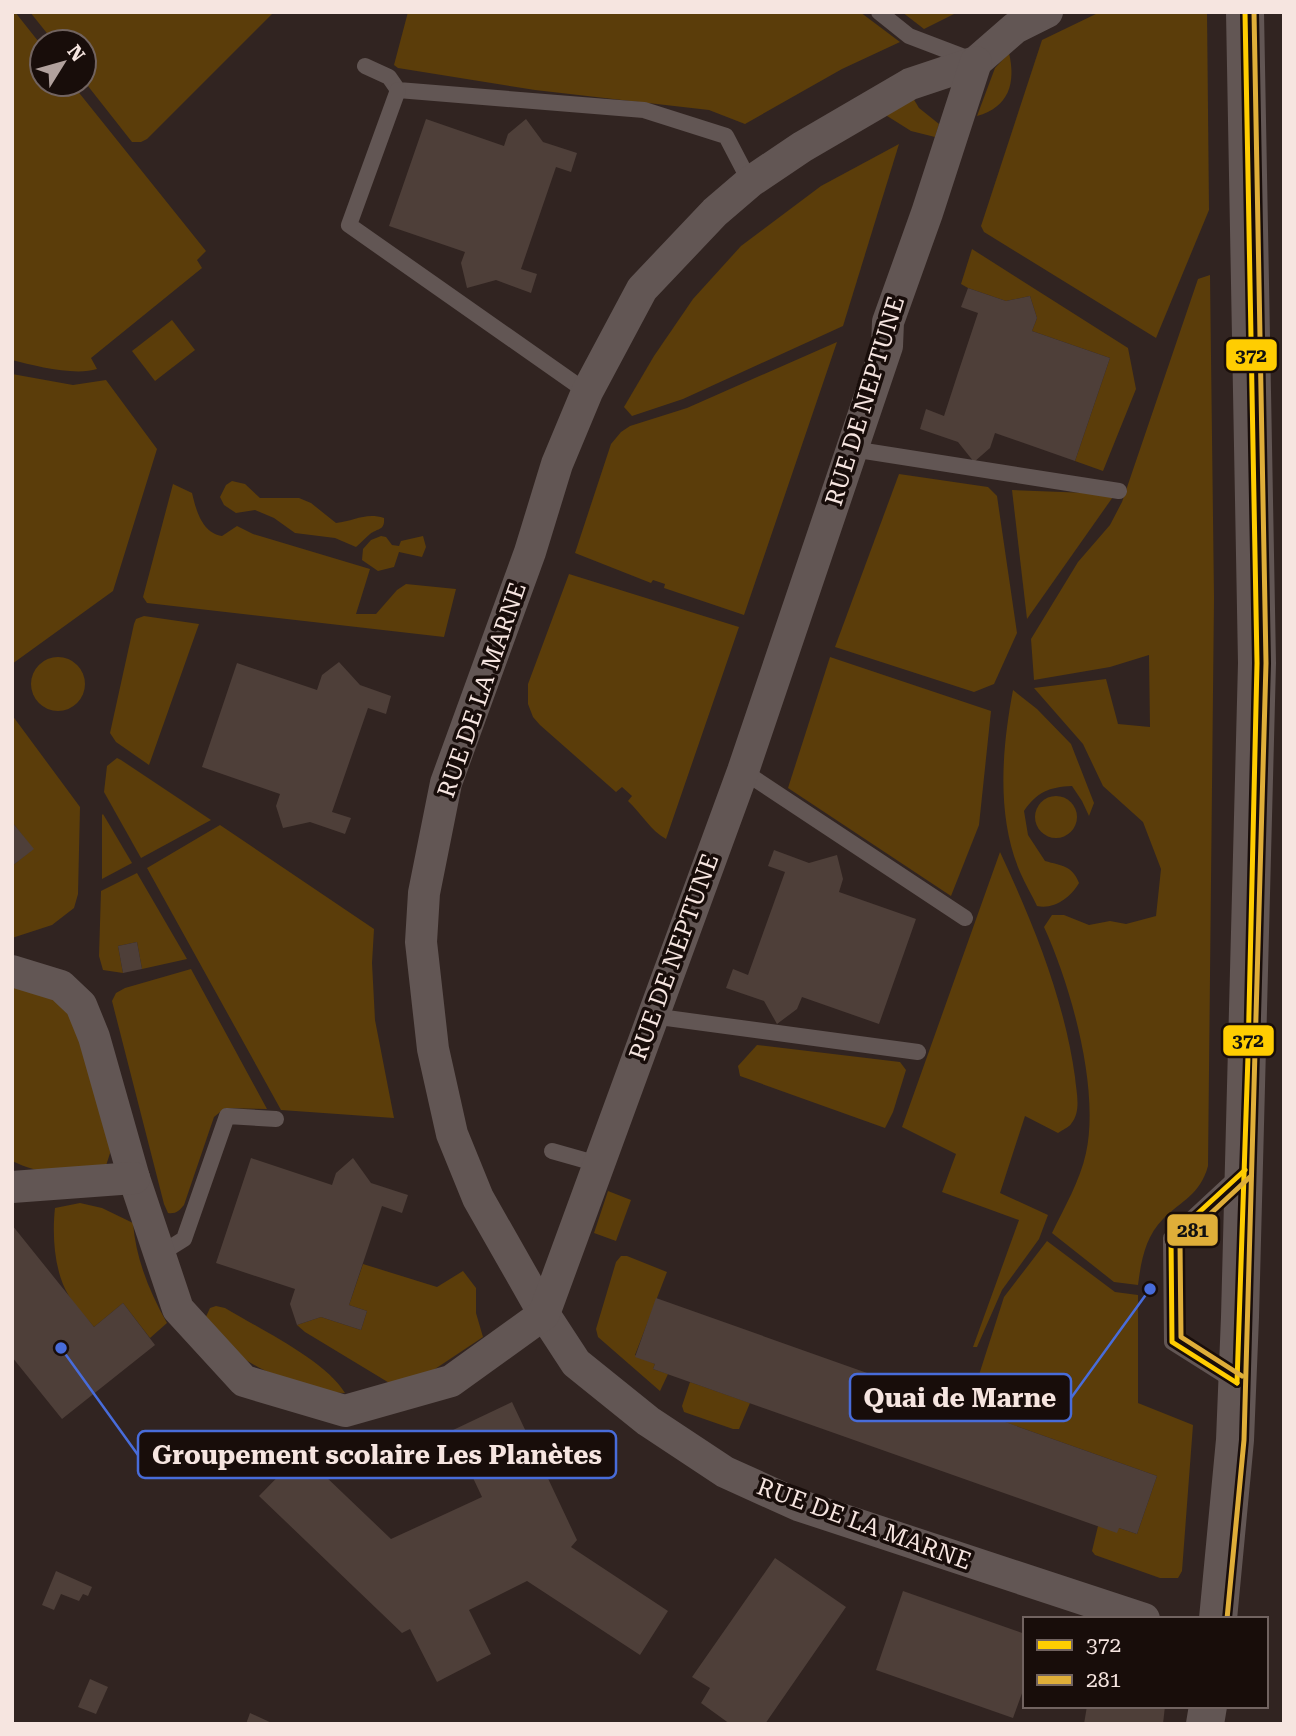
<svg xmlns="http://www.w3.org/2000/svg" width="1296" height="1736" viewBox="0 0 1296 1736" font-family="'Roboto Serif',serif">
<rect width="100%" height="100%" fill="#312421"/>
<g fill="#5b3d0a">
<path d="M12,12h3l27,34v38h30l134,167 -9,9 5,8 -111,90 6,11c-22,7 -62,-3 -85,-9z"/>
<polygon points="30,12 274,12 147,139 141,142 132,142 84,81 84,42 54,42"/>
<polygon points="408,12 860,12 900,42 842,69 745,124 709,110 535,90 398,68 394,65"/>
<polygon points="902,12 958,12 924,29"/>
<polygon points="1100,12 1207,12 1209,210 1156,338 984,232 981,226 1042,40"/>
<path d="M1009,53c7,30 0,54 -32,63l18,-48z"/>
<polygon points="913,98 919,108 939,124 935,137 911,131 884,114"/>
<polygon points="899,144 843,326 683,399 632,416 624,407 654,356 693,299 741,246 821,186"/>
<polygon points="972,249 1128,348 1136,389 1103,471 1075,461 1110,358 1032,331 1037,318 1030,296 1006,301 968,288 961,284"/>
<path d="M1210,275l4,323 -6,568c-8,29 -26,34 -45,53 -18,18 -22,43 -25,66l-24,-3 -62,-49c12,-25 28,-52 34,-80 14,-64 -15,-167 -42,-226l8,-12h12l25,10 21,-4 16,3 30,-8 5,-47 -18,-47 -40,-36 -20,-42 -49,-56 72,-9 12,45 32,3 -1,-72 -39,12 -76,13 -3,-41 47,-77 32,-37 12,-23 76,-223z"/>
<polygon points="172,320 195,350 155,381 132,351"/>
<polygon points="837,342 744,615 664,588 665,584 653,580 651,583 575,553 611,444 621,432 630,426 687,408"/>
<polygon points="12,374 73,385 106,380 157,449 113,591 12,664"/>
<polygon points="899,474 988,487 997,496 1017,633 994,684 974,692 835,647"/>
<path d="M232,481l13,3 15,14h39l12,5 25,20c18,-2 30,-11 48,-5 1,13 -6,10 -14,16 -5,4 -9,9 -14,13l-21,-9 -40,-5 -21,-15 -19,-8 -19,3 -12,-8 -4,-8 6,-12z"/>
<path d="M173,484l19,9c4,17 10,40 30,43l15,-10 16,8 117,35 -14,45h20l21,-24 9,-6 50,5 -12,48 -297,-34 -4,-6z"/>
<polygon points="1012,490 1115,494 1027,619"/>
<polygon points="381,536 386,537 392,545 399,546 401,541 423,536 426,547 422,557 399,552 394,567 378,571 362,560 363,549 371,540"/>
<path d="M569,574l170,53 -73,212c-15,-8 -25,-26 -38,-38l4,-5 -10,-9 -6,5 -76,-67 -7,-8 -5,-13v-20z"/>
<polygon points="144,616 199,624 149,765 116,742 110,733 134,624 136,619"/>
<polygon points="830,657 991,711 979,825 951,896 788,788"/>
<circle cx="58" cy="684" r="27"/>
<path d="M1013,690l24,19 34,35 23,59 -5,13 -7,-15 -10,-15c-23,1 -35,6 -48,25l4,24 17,26c17,5 27,4 34,22 -8,14 -25,27 -42,23 -5,-11 -12,-22 -17,-34 -24,-57 -18,-123 -7,-182z"/>
<polygon points="12,715 80,807 78,894 74,908 52,925 12,938 12,866 33,849 12,822"/>
<polygon points="117,758 121,760 211,820 141,858 104,792 107,766"/>
<circle cx="1056" cy="817" r="21"/>
<polygon points="103,814 132,863 102,879 102,815"/>
<polygon points="220,825 374,929 372,963 375,1020 394,1118 281,1110 147,868"/>
<path d="M1000,852c33,71 64,146 75,225 1,14 7,34 -4,47 -2,3 -9,6 -13,9l-33,-17 -25,77 48,22 -9,24 -37,51 -25,57h-4l46,-127 -77,-28 14,-38 -54,-27z"/>
<polygon points="137,873 187,959 142,969 137,942 118,946 123,973 103,970 99,956 101,891"/>
<path d="M191,969l76,140 -42,-1 -11,9 -30,88c-5,6 -8,9 -16,8l-4,-9 -52,-203 4,-8 9,-5z"/>
<path d="M24,987l24,6 23,22 9,16 32,116 -9,28c-34,0 -59,1 -91,-14v-173z"/>
<polygon points="757,1045 900,1062 906,1070 893,1112 885,1128 740,1076 738,1066"/>
<polygon points="608,1191 631,1200 616,1241 594,1233"/>
<path d="M80,1203l22,5 31,15c3,36 16,68 34,100l-17,15 -27,-35 -29,24c-8,-10 -19,-20 -25,-31 -15,-24 -17,-61 -14,-88z"/>
<polygon points="1047,1241 1115,1292 1138,1295 1138,1403 1193,1425 1182,1571 1178,1578 1160,1578 1095,1555 1092,1551 1098,1526 1119,1528 1137,1534 1157,1476 968,1409 1004,1297"/>
<polygon points="621,1256 627,1256 667,1272 635,1355 655,1364 653,1369 668,1374 660,1391 598,1337 596,1329 616,1262"/>
<polygon points="363,1264 437,1287 463,1271 476,1288 476,1313 483,1337 432,1371 391,1384 305,1332 297,1325 321,1317 361,1330 367,1311 349,1305"/>
<path d="M216,1306l9,2c33,20 100,52 120,85 -37,0 -91,-23 -118,-47 -8,-8 -16,-17 -23,-25l6,-13z"/>
<polygon points="690,1382 750,1403 739,1429 733,1429 684,1412 682,1406"/>
</g>
<g fill="#4e3f39">
<polygon points="426,119 504,146 508,134 526,119 543,142 577,153 571,172 556,167 521,269 537,274 531,293 496,280 467,288 461,263 465,252 389,226"/>
<polygon points="968,288 1006,301 1030,296 1037,318 1032,331 1110,358 1075,461 995,433 990,448 974,462 958,442 920,429 926,409 944,416 958,373 978,313 961,307"/>
<polygon points="339,662 360,685 391,696 386,714 368,708 332,812 351,818 345,834 310,822 283,828 276,806 280,794 202,767 237,663 317,690 322,675"/>
<polygon points="12,822 34,849 12,866"/>
<polygon points="774,850 809,863 837,855 843,879 839,892 916,919 879,1024 802,997 797,1009 777,1024 764,1001 726,988 733,969 748,975 785,872 768,866"/>
<polygon points="137,942 142,969 123,973 118,946"/>
<polygon points="251,1158 332,1185 336,1173 353,1158 371,1183 408,1195 402,1213 382,1206 349,1305 367,1311 361,1330 321,1317 297,1325 290,1304 295,1289 216,1263"/>
<polygon points="12,1225 94,1327 123,1303 155,1345 62,1419 12,1357"/>
<polygon points="656,1298 1157,1476 1137,1534 1119,1528 1117,1533 653,1369 655,1364 635,1357"/>
<polygon points="512,1402 577,1540 571,1547 668,1611 640,1655 527,1581 469,1610 491,1654 437,1682 410,1629 402,1633 259,1496 301,1453 391,1539 482,1497 451,1431"/>
<polygon points="775,1558 846,1607 765,1724 730,1724 701,1703 710,1688 692,1677"/>
<polygon points="56,1571 92,1587 88,1596 83,1594 79,1601 61,1594 54,1610 42,1605"/>
<polygon points="903,1591 1025,1634 1025,1685 1013,1718 876,1670"/>
<polygon points="90,1679 108,1687 96,1714 78,1707"/>
<polygon points="1087,1706 1165,1706 1163,1724 1084,1724"/>
<polygon points="250,1713 274,1724 246,1724"/>
</g>
<g fill="none" stroke-linecap="round" stroke-linejoin="round">
<g stroke="#625654" stroke-width="16">
<polyline points="879,12 909,36 972,60"/>
<polyline points="365,66 389,77 398,90 644,110 726,136 750,182"/>
<polyline points="398,90 349,225 587,392"/>
<polyline points="852,449 1119,491"/>
<polyline points="743,771 965,918"/>
<polyline points="652,1016 918,1052"/>
<polyline points="552,1151 598,1164"/>
<polyline points="160,1254 184,1239 227,1116 276,1119"/>
<polyline points="1237,1383 1172,1342 1171,1238 1240,1174"/>
</g>
<g stroke="#625654" stroke-width="32">
<polyline points="1047,12 1015,28 976,62 910,84 802,147 750,182 715,212 642,289 587,392 557,464 530,552 446,783 424,893 421,942 433,1049 452,1134 478,1198 544,1314 576,1363 648,1421 725,1472 798,1505 1144,1619"/>
<polyline points="12,971 61,986 81,1005 94,1037 134,1178 178,1309 244,1381 345,1411 451,1381 544,1314 743,771 887,346 888,322 927,213 976,62"/>
<polyline points="12,1187 134,1178"/>
</g>
<g stroke="#625654" stroke-width="38">
<polyline points="1218,1619 1235,1440 1240,1317 1257,663 1245,12"/>
<polyline points="1205,1724 1208,1706"/>
</g>
<g stroke="#180d0a" stroke-width="10">
<g id="bus-1">
<polyline points="1237,1383 1248,1056 1257,663 1245,12"/>
<polyline points="1237,1383 1172,1342 1171,1238 1245,1170"/>
</g>
</g>
<g stroke="#180d0a" stroke-width="10">
<g id="bus-2">
<polyline points="1242,1376 1181,1337 1180,1242 1251,1176"/>
<polyline points="1227,1619 1244,1440 1266,663 1254,12"/>
</g>
</g>
<use href="#bus-1" stroke="#ffcd01" stroke-width="5"/>
<use href="#bus-2" stroke="#dfae39" stroke-width="5"/>
</g>
<g text-anchor="middle" stroke-width="7" stroke-linejoin="round" paint-order="stroke">
<g font-size="24" fill="#f6e5e0" stroke="#180d0a">
<text transform="translate(865 401) rotate(-73)" y="8">RUE DE NEPTUNE</text>
<text transform="translate(482 690) rotate(-71)" y="8">RUE DE LA MARNE</text>
<text transform="translate(674 957) rotate(-70)" y="8">RUE DE NEPTUNE</text>
<text transform="translate(864 1524) rotate(20)" y="8">RUE DE LA MARNE</text>
</g>
</g>
<path fill="none" stroke="#486cda" stroke-width="2.5" d="M1150 1289L1071 1398M61 1348L138 1455"/>
<g fill="#486cda" stroke="#180d0a" stroke-width="2.5">
<circle cx="1150" cy="1289" r="7"/>
<circle cx="61" cy="1348" r="7"/>
</g>
<g fill="#180d0a" stroke="#486cda" stroke-width="2.5">
<rect x="850" y="1374" width="221" height="47" rx="7"/>
<rect x="138" y="1431" width="478" height="47" rx="7"/>
</g>
<g font-size="26" text-anchor="middle" font-weight="bold" fill="#f6e5e0">
<text x="960" y="1407">Quai de Marne</text>
<text x="377" y="1464">Groupement scolaire Les Planètes</text>
</g>
<g stroke="#180d0a" stroke-width="2.5">
<rect x="1225" y="338" width="53" height="34" rx="7" fill="#ffcd01"/>
<rect x="1222" y="1024" width="53" height="33" rx="7" fill="#ffcd01"/>
<rect x="1166" y="1213" width="53" height="34" rx="7" fill="#dfae39"/>
</g>
<g font-size="19" text-anchor="middle" font-weight="bold" fill="#111">
<text x="1251" y="362">372</text>
<text x="1248" y="1047">372</text>
<text x="1193" y="1237">281</text>
</g>
<rect width="1296" height="1736" fill="none" stroke="#f6e5e0" stroke-width="28"/>
<rect x="1023" y="1617" width="245" height="91" fill="#180d0a" stroke="#716360" stroke-width="2"/>
<rect x="1037" y="1640" width="35" height="10" fill="#ffcd01" stroke="#716360" stroke-width="2"/>
<text x="1086" y="1652" font-size="21" fill="#f6e5e0">372</text>
<rect x="1037" y="1675" width="35" height="10" fill="#dfae39" stroke="#716360" stroke-width="2"/>
<text x="1086" y="1687" font-size="21" fill="#f6e5e0">281</text>
<g transform="translate(63 63) rotate(53)"><circle r="33" fill="#180d0a" stroke="#716360" stroke-width="2"/>
<path d="M0-5L12 26L0 18L-12 26Z" fill="#b1a19d"/>
<text y="-10" font-size="19" font-weight="bold" text-anchor="middle" fill="#f6e5e0">N</text>
</g>
</svg>
